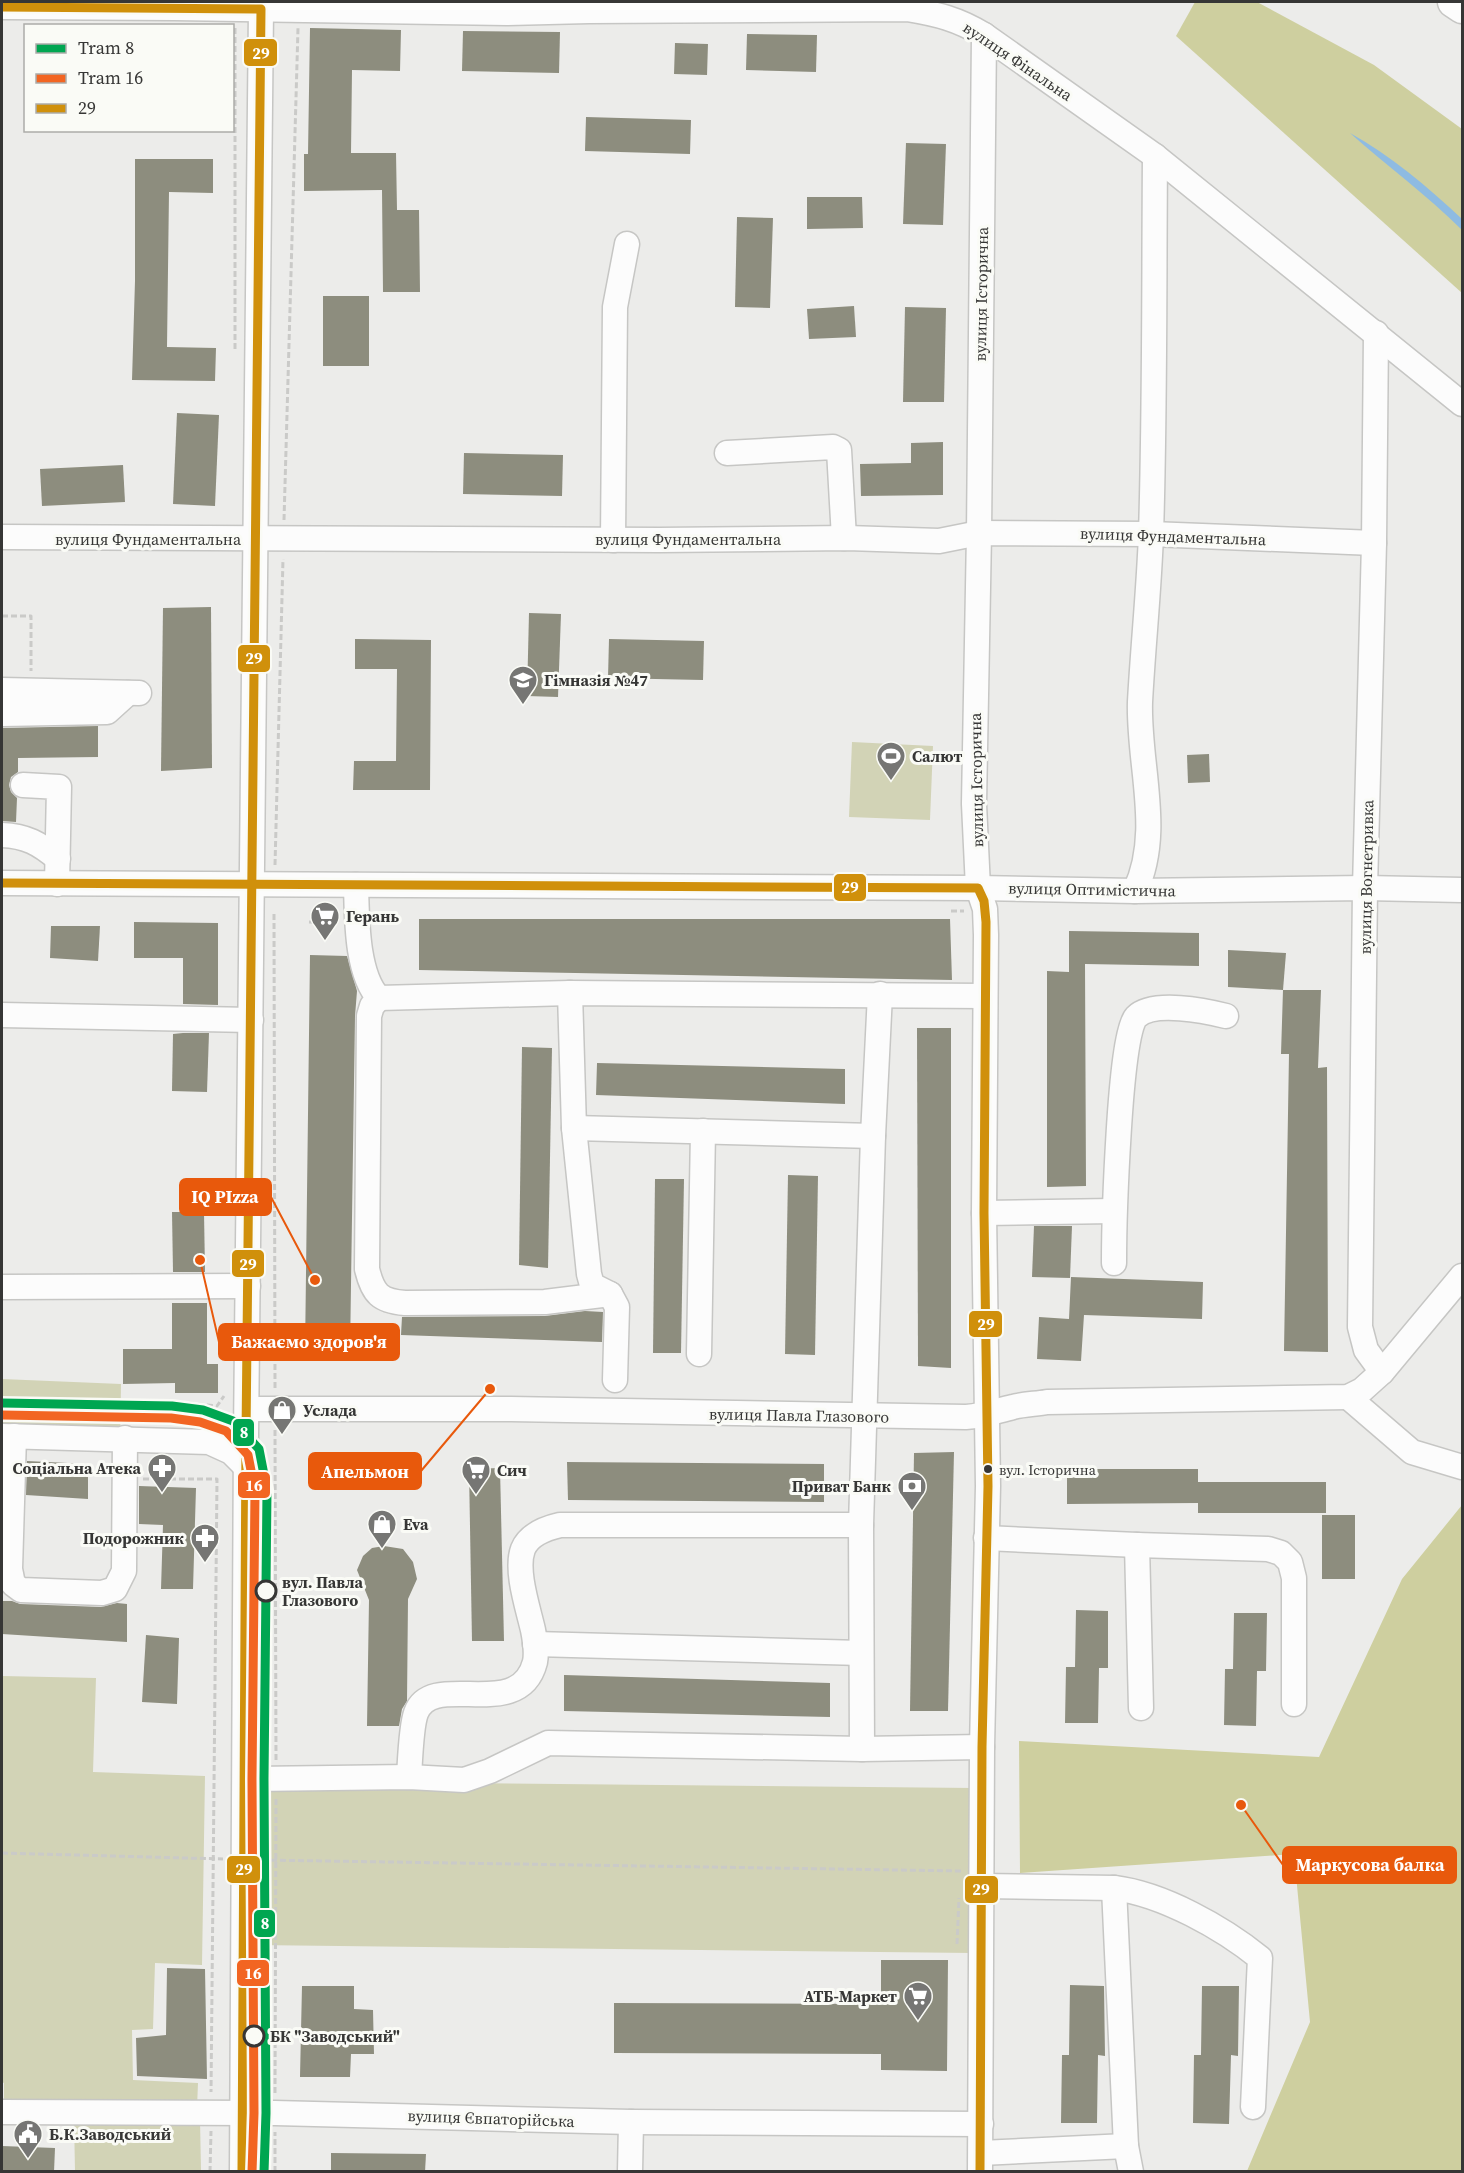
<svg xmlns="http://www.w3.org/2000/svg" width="1464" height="2173" viewBox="0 0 1464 2173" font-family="'Source Serif 4',serif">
<rect width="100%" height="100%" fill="#ececea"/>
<g fill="#d2d3b6">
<polygon points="852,742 933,746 930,820 849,817"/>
<polygon points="2,1379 121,1384 120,1446 2,1444"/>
<polygon points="2,1676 96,1678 93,1772 205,1776 202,1965 155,1963 153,2029 132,2030 133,2080 198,2083 197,2108 4,2105 4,2083 2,2082 2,2048 3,2047"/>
<polygon points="250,1781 975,1788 973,1953 250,1945"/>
<polygon points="200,2119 201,2171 75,2171 74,2120"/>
</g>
<g fill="#cecf9f">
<polygon points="1195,2 1257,2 1374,65 1462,129 1462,293 1176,36"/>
<polygon points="1462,1505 1462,2171 1247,2171 1310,2022 1294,1854 1020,1873 1019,1741 1319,1757 1402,1579"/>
</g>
<path fill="#8ebbe2" d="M1350,133c40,22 78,54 112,86v11c-35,-35 -75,-64 -112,-97z"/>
<g fill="#8d8d7e">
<polygon points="310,28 401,30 400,71 352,70 351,153 396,153 397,210 419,210 420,292 383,292 382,190 304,191 304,154 308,154"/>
<polygon points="463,31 560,32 559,73 462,71"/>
<polygon points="747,34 817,35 816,72 746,70"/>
<polygon points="675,43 708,44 707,75 674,74"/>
<polygon points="586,117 691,120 690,154 585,151"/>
<polygon points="906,143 946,144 943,225 903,224"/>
<polygon points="135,159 213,159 213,193 169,192 167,347 216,348 215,381 132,380 135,281"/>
<polygon points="807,197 862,197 863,228 807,229"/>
<polygon points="737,217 773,218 770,308 735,307"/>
<rect x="323" y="296" width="46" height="70"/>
<polygon points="854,306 856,337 809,339 807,309"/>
<polygon points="905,307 946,308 944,402 903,402"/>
<polygon points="177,413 219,415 215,506 173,504"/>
<polygon points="943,442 943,495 861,496 860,464 911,463 911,443"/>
<polygon points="464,453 563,455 562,496 463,494"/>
<polygon points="123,465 125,502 42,506 40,469"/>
<polygon points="211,607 212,768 161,771 163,608"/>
<polygon points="529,613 561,614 558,697 527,696"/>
<polygon points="355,639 431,640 430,790 353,790 354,761 396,761 397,669 355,669"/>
<polygon points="609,639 704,641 703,680 608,678"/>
<polygon points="98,726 98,757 18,758 18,772 11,777 9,785 11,792 17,798 16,822 2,821 2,728"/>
<polygon points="1209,754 1210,782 1188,783 1187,755"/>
<polygon points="419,919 950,919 952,980 419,970"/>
<polygon points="134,922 218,923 218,1005 183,1004 183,958 134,958"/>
<polygon points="51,926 100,926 98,961 50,958"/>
<polygon points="1069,931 1199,933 1199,966 1085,964 1086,1186 1047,1187 1047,971 1069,972"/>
<polygon points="1228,950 1286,953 1283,990 1228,987"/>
<polygon points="310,955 347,956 357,991 355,1016 350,1352 305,1353"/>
<polygon points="1283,990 1321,990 1318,1068 1327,1067 1328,1352 1284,1351 1289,1054 1281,1054"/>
<polygon points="917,1028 951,1028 951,1368 918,1366"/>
<polygon points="183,1033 209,1033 207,1092 172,1091 173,1034"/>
<polygon points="522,1047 552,1048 548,1268 519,1265"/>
<polygon points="597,1063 845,1069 845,1104 596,1095"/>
<polygon points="788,1175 818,1176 815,1355 785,1354"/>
<polygon points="655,1179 684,1179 681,1353 653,1353"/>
<polygon points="172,1212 204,1212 205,1272 173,1272"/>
<polygon points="1034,1226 1072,1226 1070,1278 1032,1277"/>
<polygon points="1071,1277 1203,1282 1202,1319 1084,1315 1081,1361 1037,1359 1039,1317 1069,1319"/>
<polygon points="172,1303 207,1303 207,1364 218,1364 218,1393 175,1393 175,1383 123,1384 123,1349 172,1349"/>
<polygon points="585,1311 603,1312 602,1342 401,1335 402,1317 545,1316"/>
<polygon points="954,1452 948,1711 910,1711 914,1453"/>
<polygon points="27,1461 88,1464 88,1499 26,1495"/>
<polygon points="567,1462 824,1464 824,1502 568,1500"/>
<polygon points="500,1468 504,1641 472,1641 469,1469"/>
<polygon points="1067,1469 1198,1469 1198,1482 1326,1482 1326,1513 1198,1513 1198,1503 1067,1504"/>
<polygon points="139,1486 196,1488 193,1589 161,1589 163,1525 139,1524"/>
<rect x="1322" y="1515" width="33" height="64"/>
<polygon points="384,1546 403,1549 413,1562 417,1579 408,1599 407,1701 402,1709 399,1726 367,1726 369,1600 357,1570 363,1556 372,1548"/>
<polygon points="2,1601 12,1601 20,1604 101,1607 117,1603 127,1604 127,1642 2,1634"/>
<polygon points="1076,1610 1108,1611 1108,1668 1099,1668 1098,1723 1065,1723 1066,1667 1075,1667"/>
<polygon points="1234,1613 1267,1613 1266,1671 1257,1671 1256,1726 1224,1725 1225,1669 1233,1669"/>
<polygon points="146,1635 179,1638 177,1704 142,1702"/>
<polygon points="564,1675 830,1683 830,1717 564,1711"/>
<polygon points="881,1960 948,1960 947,2071 881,2070 881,2054 614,2053 614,2003 881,2004"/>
<polygon points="167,1968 205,1969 207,2079 137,2076 136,2038 166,2035"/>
<polygon points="1070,1985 1104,1986 1105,2056 1098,2055 1097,2123 1061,2123 1062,2055 1069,2055"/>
<polygon points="302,1986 354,1986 354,2009 373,2010 374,2054 351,2054 350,2077 300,2077"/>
<polygon points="1202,1986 1239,1986 1238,2056 1231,2055 1229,2124 1193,2123 1194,2055 1201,2055"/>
<polygon points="2,2146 55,2148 54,2172 2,2172"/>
<polygon points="331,2153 426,2154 425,2172 331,2172"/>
</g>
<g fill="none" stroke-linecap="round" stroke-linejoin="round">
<g stroke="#c6c6c4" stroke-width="27">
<g id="minor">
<path d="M2,7l172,1 333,5 82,-2 318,-2c30,5 51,10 77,26l171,121 307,248"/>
<polyline points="727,453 833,447 839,450 844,538"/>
<polyline points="2,537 659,540 847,538 939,541 979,533 1151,534 1374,543"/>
<polyline points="613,540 615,307 627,244"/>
<polyline points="2,690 139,693"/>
<polyline points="2,714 107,712 128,693"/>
<polyline points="23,785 59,787 57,884"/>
<path d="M2,835c24,1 37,8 56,24"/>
<polyline points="2,883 978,888 1135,891 1365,888 1462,890"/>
<path d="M356,885c1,32 0,89 23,113l-7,8 -3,10 -2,253c6,25 13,32 38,34l140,-1 65,-8"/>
<path d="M1135,891c28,-59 3,-126 5,-189 3,-56 9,-112 11,-168 4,-126 3,-252 4,-378"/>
<polyline points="570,993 574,1128 589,1274 592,1285 610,1294 617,1307 615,1380"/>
<polyline points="379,998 570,993 985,996"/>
<polyline points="2,1015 251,1020"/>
<polyline points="574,1128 873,1136"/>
<polyline points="984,1213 1113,1211"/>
<path d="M1114,1263c0,-35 5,-229 22,-246 17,-17 70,-6 90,-1"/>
<polyline points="2,1287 248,1286"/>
<polyline points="699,1354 703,1131"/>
<polyline points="1382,1372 1462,1276"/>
<polyline points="1348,1397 1412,1452 1462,1467"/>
<path d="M247,1409h264l455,8c18,-1 30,-6 47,-10 11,-3 23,-3 34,-5l301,-5 14,-7 20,-18 -16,-22 -6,-23 5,-439 9,-345 2,-210"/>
<polyline points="2,1436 209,1442 231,1452 246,1467"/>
<polyline points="14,1436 10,1569 13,1584 21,1590 102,1593 115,1589 124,1571 125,1438"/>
<polyline points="986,1538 1137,1545 1268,1549 1281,1553 1290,1562 1294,1578 1294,1704"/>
<polyline points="1137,1545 1141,1708"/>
<polyline points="535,1644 861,1653"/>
<polyline points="862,1749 861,1525 873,1136 880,994"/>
<path d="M409,1777c1,-15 2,-51 7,-64 16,-44 103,11 119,-51 2,-10 0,-22 -2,-32 -5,-22 -18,-60 -10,-81 6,-15 24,-21 37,-24h301"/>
<polyline points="245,1779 409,1777 464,1780 490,1771 548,1743 862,1749 982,1747"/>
<path d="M980,1886l134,2c49,6 109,40 146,70l-7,149"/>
<polyline points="1114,1888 1126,2146 1131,2172"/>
<polyline points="2,2112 275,2113 631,2122 981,2124"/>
<polyline points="981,2153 1126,2146"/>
<polyline points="242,2172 246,1435 261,9"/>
<polyline points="630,2172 631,2122"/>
<polyline points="980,2172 982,1747 988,1486 984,1213 986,935 985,909 978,888 974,804 979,533 984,35"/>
</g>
</g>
<g stroke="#c6c6c4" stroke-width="33">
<polyline id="major" points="1453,2 1462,8"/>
</g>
<g stroke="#cacac8" stroke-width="3" stroke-dasharray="6 3" stroke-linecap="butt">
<polyline points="235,349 235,28"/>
<polyline points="284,520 298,28"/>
<polyline points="2,616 31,616 31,671"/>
<polyline points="275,865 283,559"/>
<polyline points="323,904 324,932"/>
<polyline points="951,911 964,911"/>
<polyline points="274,914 275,1388"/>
<polyline points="309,922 334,923"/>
<polyline points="180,1402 217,1406 224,1396"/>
<polyline points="275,1430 276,1760"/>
<polyline points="143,1479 217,1479 211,2092"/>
<polyline points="2,1853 223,1859"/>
<polyline points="262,1860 961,1871"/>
<polyline points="957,1944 959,1898"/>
<polyline points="275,2093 276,1799"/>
<polyline points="210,2172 211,2131"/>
<polyline points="275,2172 275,2132"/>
</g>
<use href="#minor" stroke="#fcfcfc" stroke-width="24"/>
<use href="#major" stroke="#fcfcfc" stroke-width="30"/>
<g stroke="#fafbf6" stroke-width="14">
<g id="bus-1">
<polyline points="2,7 261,9 246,1435 242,2172"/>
<polyline points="2,883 978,888 984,901 986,922 984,1213 988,1486 982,1747 980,2172"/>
</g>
</g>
<use href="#bus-1" stroke="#d0900b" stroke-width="9"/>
<g stroke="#fafbf6" stroke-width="14">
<polyline id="tram-1" points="2,1403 172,1406 203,1410 233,1421 259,1449 267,1490 264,1779 266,2113 264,2172"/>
</g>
<g stroke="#fafbf6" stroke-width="14">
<polyline id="tram-2" points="2,1415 171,1418 200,1422 226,1431 248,1455 255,1491 252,1779 254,2113 252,2172"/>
</g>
<use href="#tram-1" stroke="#00a651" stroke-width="9"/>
<use href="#tram-2" stroke="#f26522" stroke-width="9"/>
</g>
<defs>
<g id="school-pin" transform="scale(1.5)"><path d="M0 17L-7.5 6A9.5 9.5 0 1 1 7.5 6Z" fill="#767674" stroke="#fafbf6"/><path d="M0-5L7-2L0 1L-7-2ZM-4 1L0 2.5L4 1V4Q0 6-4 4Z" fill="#fff"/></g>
<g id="stadium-pin" transform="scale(1.5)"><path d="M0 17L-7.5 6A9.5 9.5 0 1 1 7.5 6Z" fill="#767674" stroke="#fafbf6"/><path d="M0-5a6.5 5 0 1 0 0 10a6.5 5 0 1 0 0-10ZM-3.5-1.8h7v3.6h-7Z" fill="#fff"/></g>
<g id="supermarket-pin" transform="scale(1.5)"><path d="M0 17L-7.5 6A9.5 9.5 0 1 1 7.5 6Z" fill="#767674" stroke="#fafbf6"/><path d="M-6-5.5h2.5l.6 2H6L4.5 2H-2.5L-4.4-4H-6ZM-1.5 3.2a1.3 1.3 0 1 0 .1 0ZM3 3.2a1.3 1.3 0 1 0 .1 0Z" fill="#fff"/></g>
<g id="shop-pin" transform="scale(1.5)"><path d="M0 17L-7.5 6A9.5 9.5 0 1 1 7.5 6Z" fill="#767674" stroke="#fafbf6"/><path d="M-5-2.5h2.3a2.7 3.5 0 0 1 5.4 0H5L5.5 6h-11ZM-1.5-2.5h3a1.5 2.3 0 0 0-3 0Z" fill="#fff"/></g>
<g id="pharmacy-pin" transform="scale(1.5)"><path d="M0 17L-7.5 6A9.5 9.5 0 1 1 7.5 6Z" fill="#767674" stroke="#fafbf6"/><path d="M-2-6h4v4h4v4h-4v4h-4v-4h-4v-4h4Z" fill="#fff"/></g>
<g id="bank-pin" transform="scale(1.5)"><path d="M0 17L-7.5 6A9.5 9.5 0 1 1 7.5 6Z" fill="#767674" stroke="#fafbf6"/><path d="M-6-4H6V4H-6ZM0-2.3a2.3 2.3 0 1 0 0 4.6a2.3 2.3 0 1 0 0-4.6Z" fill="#fff"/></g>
<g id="civic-pin" transform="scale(1.5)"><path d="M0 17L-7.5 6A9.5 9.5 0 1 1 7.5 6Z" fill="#767674" stroke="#fafbf6"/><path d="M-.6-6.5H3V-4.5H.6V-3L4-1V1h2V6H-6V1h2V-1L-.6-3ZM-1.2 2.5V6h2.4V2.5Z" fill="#fff"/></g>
</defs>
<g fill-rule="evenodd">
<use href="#school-pin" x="523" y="680"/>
<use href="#stadium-pin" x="891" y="756"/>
<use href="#supermarket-pin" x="325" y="916"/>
<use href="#shop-pin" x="282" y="1410"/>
<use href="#pharmacy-pin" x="162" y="1468"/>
<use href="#supermarket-pin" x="476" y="1470"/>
<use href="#bank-pin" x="912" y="1486"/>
<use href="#shop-pin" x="382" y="1524"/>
<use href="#pharmacy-pin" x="205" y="1538"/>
<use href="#supermarket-pin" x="918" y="1996"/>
<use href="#civic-pin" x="28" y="2134"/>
</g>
<circle fill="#363635" stroke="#fafbf6" stroke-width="2" cx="988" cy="1469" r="5"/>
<g fill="#fafbf6" stroke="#363635" stroke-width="3">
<circle cx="266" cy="1591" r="10"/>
<circle cx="254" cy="2036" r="10"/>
</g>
<g text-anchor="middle" stroke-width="6" stroke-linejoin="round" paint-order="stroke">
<g font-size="14" fill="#363635" stroke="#fafbf6" text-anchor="start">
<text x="999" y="1475">вул. Історична</text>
</g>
<g font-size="16" fill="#363635" stroke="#fafbf6">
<text transform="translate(1018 61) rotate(34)" y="6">вулиця Фінальна</text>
<text transform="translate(981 294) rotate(-89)" y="6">вулиця Історична</text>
<text transform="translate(1173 536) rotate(2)" y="6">вулиця Фундаментальна</text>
<text x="148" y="545">вулиця Фундаментальна</text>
<text x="688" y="545">вулиця Фундаментальна</text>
<text transform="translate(976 780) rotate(-91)" y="6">вулиця Історична</text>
<text transform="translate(1366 877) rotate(-89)" y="6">вулиця Вогнетривка</text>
<text transform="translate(1092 889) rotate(1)" y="6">вулиця Оптимістична</text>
<text transform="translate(799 1415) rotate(1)" y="6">вулиця Павла Глазового</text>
<text transform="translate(491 2118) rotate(2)" y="6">вулиця Євпаторійська</text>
</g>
<g font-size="16" font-weight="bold" fill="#363635" stroke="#fafbf6" text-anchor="start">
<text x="544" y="686">Гімназія №47</text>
<text x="912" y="762">Салют</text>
<text x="346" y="922">Герань</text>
<text x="303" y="1416">Услада</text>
<text x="141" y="1474" text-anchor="end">Соціальна Атека</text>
<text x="497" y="1476">Сич</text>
<text x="891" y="1492" text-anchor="end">Приват Банк</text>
<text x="403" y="1530">Eva</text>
<text x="184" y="1544" text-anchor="end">Подорожник</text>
<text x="897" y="2002" text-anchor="end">АТБ-Маркет</text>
<text x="49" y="2140">Б.К.Заводський</text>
</g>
<g font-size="16" font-weight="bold" fill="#363635" stroke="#fafbf6" text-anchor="start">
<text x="282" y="1588">вул. Павла<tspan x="282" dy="18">Глазового</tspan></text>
<text x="270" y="2042">БК "Заводський"</text>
</g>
</g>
<path fill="none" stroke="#e8590c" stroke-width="2" d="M315 1280L271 1197M200 1260L219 1342M490 1389L421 1471M1241 1805L1283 1865"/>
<g fill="#e8590c" stroke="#fafbf6" stroke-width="2">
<circle cx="315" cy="1280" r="6"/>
<circle cx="200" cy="1260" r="6"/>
<circle cx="490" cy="1389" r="6"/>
<circle cx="1241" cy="1805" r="6"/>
</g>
<g fill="#e8590c" stroke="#e8590c" stroke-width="2">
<rect x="180" y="1179" width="91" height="36" rx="6"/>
<rect x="219" y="1324" width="180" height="36" rx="6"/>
<rect x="309" y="1453" width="112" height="36" rx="6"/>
<rect x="1283" y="1847" width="173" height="36" rx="6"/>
</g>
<g font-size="18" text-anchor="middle" font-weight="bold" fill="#fff">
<text x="225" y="1203">IQ PIzza</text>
<text x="309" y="1348">Бажаємо здоров'я</text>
<text x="365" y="1478">Апельмон</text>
<text x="1370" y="1871">Маркусова балка</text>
</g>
<g stroke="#fafbf6" stroke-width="2">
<rect x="243" y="38" width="35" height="29" rx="6" fill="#d0900b"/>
<rect x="237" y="644" width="34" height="29" rx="6" fill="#d0900b"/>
<rect x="833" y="873" width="34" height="29" rx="6" fill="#d0900b"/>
<rect x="231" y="1249" width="34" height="29" rx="6" fill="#d0900b"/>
<rect x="968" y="1310" width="35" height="28" rx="6" fill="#d0900b"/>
<rect x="232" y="1418" width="23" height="29" rx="6" fill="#00a651"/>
<rect x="237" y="1471" width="34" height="28" rx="6" fill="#f26522"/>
<rect x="226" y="1855" width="35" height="29" rx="6" fill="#d0900b"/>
<rect x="964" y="1875" width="35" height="29" rx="6" fill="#d0900b"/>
<rect x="253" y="1909" width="23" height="29" rx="6" fill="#00a651"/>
<rect x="236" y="1959" width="34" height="28" rx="6" fill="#f26522"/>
</g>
<g font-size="16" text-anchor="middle" font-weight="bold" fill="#fff">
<text x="261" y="59">29</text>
<text x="254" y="664">29</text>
<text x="850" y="893">29</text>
<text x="248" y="1270">29</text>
<text x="986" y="1330">29</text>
<text x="244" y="1438">8</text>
<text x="254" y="1491">16</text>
<text x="244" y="1875">29</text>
<text x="981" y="1895">29</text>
<text x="265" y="1929">8</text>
<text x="253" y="1979">16</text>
</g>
<rect width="1464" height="2173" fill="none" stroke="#363635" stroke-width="6"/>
<rect x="24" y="24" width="210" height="108" fill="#fafbf6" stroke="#acaca9" stroke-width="1.5"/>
<rect x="36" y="44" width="30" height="9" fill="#00a651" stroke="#acaca9" stroke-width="1.5"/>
<text x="78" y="54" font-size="18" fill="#363635">Tram 8</text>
<rect x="36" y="74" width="30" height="9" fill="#f26522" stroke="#acaca9" stroke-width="1.5"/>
<text x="78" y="84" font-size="18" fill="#363635">Tram 16</text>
<rect x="36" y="104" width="30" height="9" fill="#d0900b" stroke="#acaca9" stroke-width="1.5"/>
<text x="78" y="114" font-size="18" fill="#363635">29</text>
</svg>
